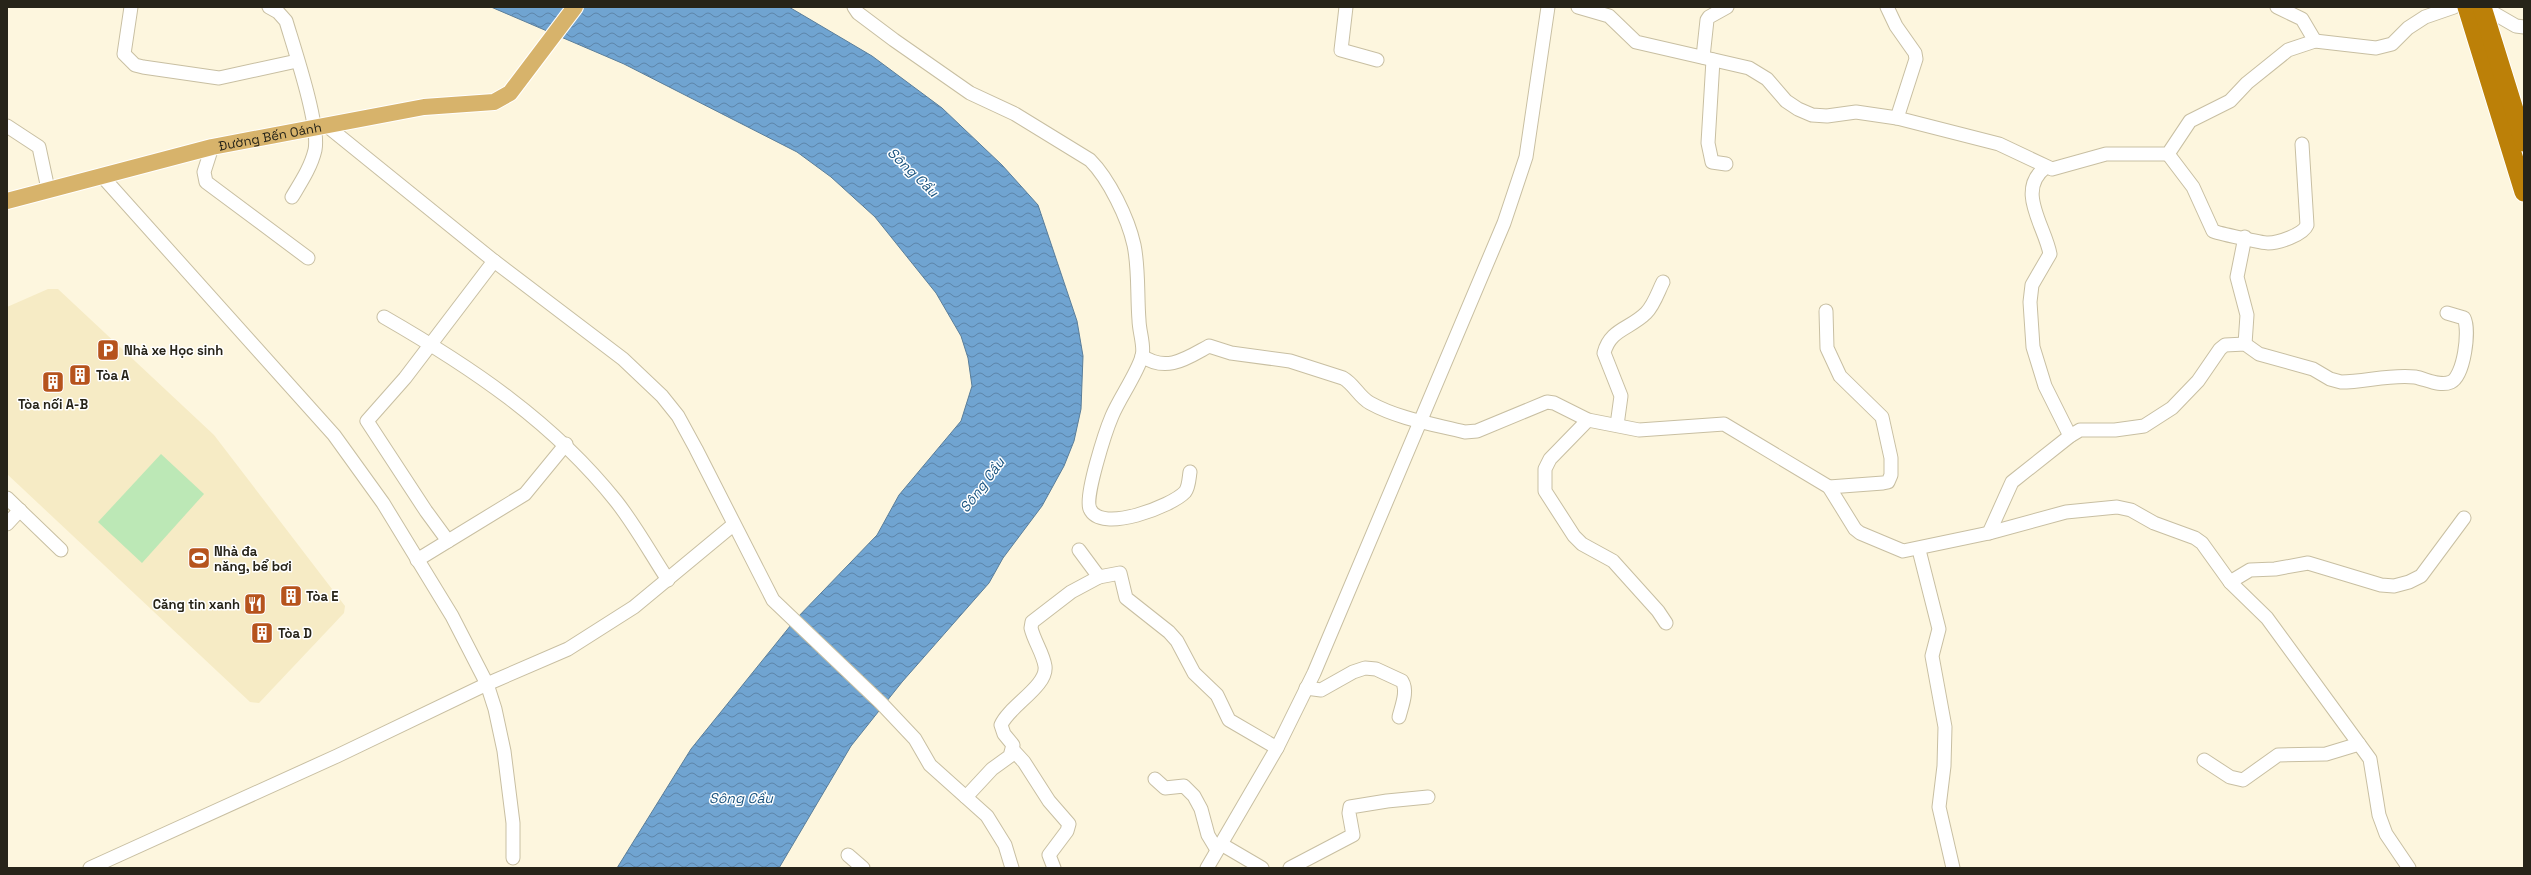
<svg xmlns="http://www.w3.org/2000/svg" width="2531" height="875" viewBox="0 0 2531 875" font-family="'Space Grotesk',sans-serif">
<defs>
<pattern id="water-waves" width="16" height="10" patternUnits="userSpaceOnUse"><rect width="16" height="10" fill="#70a4d1"/><path d="M0 5q4-4 8 0t8 0" fill="none" stroke="#5c85a9"/></pattern>
</defs>
<rect width="100%" height="100%" fill="#fdf6de"/>
<polygon fill="#f6ebc5" points="48,289 58,289 214,435 345,606 344,613 259,703 250,702 7,474 7,307"/>
<polygon fill="#bce8b6" points="161,454 204,494 142,563 98,522"/>
<polygon fill="url(#water-waves)" stroke="#5a7e9a" points="491,7 789,7 872,56 942,108 1002,165 1038,205 1077,321 1083,356 1081,409 1074,441 1064,466 1042,506 1003,558 989,583 902,682 851,746 779,868 617,868 691,749 795,620 877,535 899,495 961,421 972,386 968,358 961,336 936,293 875,217 831,177 797,152 624,64"/>
<g fill="none" stroke-linecap="round" stroke-linejoin="round">
<g stroke="#c8bfa2" stroke-width="15">
<g id="minor">
<polyline points="131,7 124,54 135,65 143,67 219,78 297,61"/>
<path d="M269,7l9,5 8,9c8,27 34,104 29,129 -4,17 -14,32 -23,47"/>
<path d="M854,7l4,6 36,27 76,53 45,21 75,46c19,19 38,58 44,85 5,24 3,51 5,75 0,11 6,27 3,36 -4,16 -23,43 -30,60 -6,14 -28,81 -22,93 11,25 82,-3 95,-17 4,-5 4,-14 5,-20"/>
<polyline points="1346,7 1341,50 1377,60"/>
<polyline points="1578,7 1609,16 1636,42 1749,68 1767,79 1786,101 1798,109 1812,115 1827,116 1856,112 1897,118 1999,144 2052,169 2106,154 2168,154 2190,121 2230,101 2247,83 2288,50 2315,41 2376,48 2392,44 2408,28 2425,17 2454,7"/>
<polyline points="1887,7 1896,26 1915,53 1916,59 1897,118"/>
<polyline points="2277,7 2302,19 2315,41"/>
<polyline points="2483,7 2516,26 2524,27"/>
<polyline points="1703,57 1707,20 1709,17 1727,7"/>
<polyline points="1713,60 1708,143 1712,162 1726,164"/>
<polyline points="7,126 39,147 48,189"/>
<polyline points="327,126 494,261 623,359 662,396 678,416 696,449 773,600 881,703 915,739 930,765 987,816 1005,845 1012,868"/>
<polyline points="212,147 204,172 206,182 308,258"/>
<path d="M2168,154l25,33 20,44c4,2 49,12 55,12 10,0 35,-8 39,-18l-5,-81"/>
<path d="M2046,167c-31,23 -1,59 4,87l-18,31 -2,17 3,45 12,39 25,50"/>
<polyline points="101,175 334,435 383,503 452,616 487,684 495,709 504,751 513,823 513,858"/>
<polyline points="2245,237 2237,277 2247,315 2245,344"/>
<polyline points="1826,311 1827,348 1840,376 1882,417 1891,458 1891,475 1888,482 1883,483 1829,487"/>
<path d="M384,317c87,50 169,105 232,184 19,24 35,53 52,79"/>
<path d="M1142,356c25,17 45,2 67,-10l22,7 59,8 53,17c11,6 16,19 27,25 29,16 63,21 95,29l12,-1 70,-29 7,1 34,17 51,10 85,-6 105,63 26,42 5,4 43,18 86,-18 77,-21 51,-5 14,3 23,13 41,15 7,5 28,39 37,36 103,141 9,56 7,19 23,34"/>
<polyline points="1588,420 1550,459 1545,469 1545,491 1574,536 1582,544 1613,561 1658,611 1666,623"/>
<path d="M1617,425l4,-29 -17,-43c6,-24 26,-24 42,-40 8,-8 12,-21 17,-31"/>
<polyline points="7,498 61,550"/>
<polyline points="7,524 20,510"/>
<path d="M1989,533l23,-51 58,-46 10,-6h35l29,-4 28,-18 26,-27 22,-32 5,-4 20,-1 14,10 54,15 17,10 11,3c24,0 49,-8 74,-5 11,2 25,10 36,5 13,-6 19,-52 13,-64l-17,-5"/>
<polyline points="448,541 426,511 367,421 405,378 494,261"/>
<polyline points="1079,550 1099,577 1120,573 1126,598 1169,632 1177,641 1194,673 1217,695 1229,720 1277,748"/>
<polyline points="1919,550 1939,629 1932,656 1945,727 1944,766 1939,807 1953,868"/>
<polyline points="417,560 525,494 566,444"/>
<polyline points="2230,582 2250,570 2275,569 2308,563 2381,585 2394,586 2409,582 2421,576 2464,518"/>
<path d="M1306,688l15,2 32,-18 12,-4 11,1 26,12c6,10 0,24 -3,36"/>
<polyline points="1013,750 1024,762 1049,801 1069,824 1067,831 1049,855 1054,868"/>
<polyline points="2204,760 2230,777 2243,780 2278,755 2326,754 2359,744"/>
<polyline points="1155,779 1165,788 1184,786 1194,796 1201,809 1208,835 1217,850"/>
<path d="M966,797l26,-28 18,-13 3,-11 -9,-11 -3,-9c8,-19 47,-39 44,-59 -2,-13 -11,-25 -14,-38l1,-6 39,-30 28,-15"/>
<polyline points="1221,844 1262,868"/>
<polyline points="848,855 863,868"/>
<polyline points="90,868 337,756 487,684 568,649 634,607 733,525"/>
<polyline points="1207,868 1277,748 1314,673 1504,223 1526,157 1548,7"/>
<polyline points="1290,868 1353,835 1349,813 1350,807 1387,801 1428,797"/>
</g>
</g>
<g stroke="#fff" stroke-width="18">
<g id="major">
<path id="s1" d="M7,201l205,-54 212,-40 70,-5 16,-9 65,-86"/>
</g>
</g>
<g stroke="#fff" stroke-width="21">
<g id="highway">
<polyline points="2467,7 2524,192"/>
<polyline points="2482,7 2524,142"/>
</g>
</g>
<use href="#minor" stroke="#fff" stroke-width="13"/>
<use href="#major" stroke="#d7b36b" stroke-width="16"/>
<use href="#highway" stroke="#bc8008" stroke-width="19"/>
</g>
<defs>
<g id="parking-square" transform="scale(1.15)"><rect x="-9" y="-9" width="18" height="18" rx="4" fill="#b6531d" stroke="#fff"/><path d="M-3.5-5.5H1a3.5 3.5 0 0 1 0 7H-1V5.5H-3.5ZM-1-3.4V-.6H.8a1.4 1.4 0 0 0 0-2.8Z" fill="#fff"/></g>
<g id="building-square" transform="scale(1.15)"><rect x="-9" y="-9" width="18" height="18" rx="4" fill="#b6531d" stroke="#fff"/><path d="M-4-6H4V6H1V3H-1V6H-4ZM-2.5-4.3h1.7v1.8h-1.7ZM.8-4.3h1.7v1.8H.8ZM-2.5-1h1.7V.8h-1.7ZM.8-1h1.7V.8H.8Z" fill="#fff"/></g>
<g id="stadium-square" transform="scale(1.15)"><rect x="-9" y="-9" width="18" height="18" rx="4" fill="#b6531d" stroke="#fff"/><path d="M0-5a6.5 5 0 1 0 0 10a6.5 5 0 1 0 0-10ZM-3.5-1.8h7v3.6h-7Z" fill="#fff"/></g>
<g id="restaurant-square" transform="scale(1.15)"><rect x="-9" y="-9" width="18" height="18" rx="4" fill="#b6531d" stroke="#fff"/><path d="M-5-6h1v4h1v-4h1v4h1v-4h1v5L-1.5 .5V6h-2V.5L-5-1ZM5-6V6H3V1.5H1.5Q1.5-4 5-6Z" fill="#fff"/></g>
</defs>
<g fill-rule="evenodd">
<use href="#parking-square" x="108" y="350"/>
<use href="#building-square" x="80" y="375"/>
<use href="#building-square" x="53" y="382"/>
<use href="#stadium-square" x="199" y="558"/>
<use href="#building-square" x="291" y="596"/>
<use href="#restaurant-square" x="255" y="604"/>
<use href="#building-square" x="262" y="633"/>
</g>
<g text-anchor="middle" stroke-width="3" stroke-linejoin="round" paint-order="stroke">
<g font-size="13" fill="#272419" stroke="#fff">
<text dy="5" stroke="none"><textPath href="#s1" startOffset="271">Đường Bến Oánh</textPath></text>
</g>
<g font-size="13" font-weight="bold" fill="#272419" stroke="#fff" text-anchor="start">
<text x="124" y="355">Nhà xe Học sinh</text>
<text x="96" y="380">Tòa A</text>
<text x="53" y="409" text-anchor="middle">Tòa nối A-B</text>
<text x="214" y="556">Nhà đa<tspan x="214" dy="15">năng, bể bơi</tspan></text>
<text x="306" y="601">Tòa E</text>
<text x="240" y="609" text-anchor="end">Căng tin xanh</text>
<text x="278" y="638">Tòa D</text>
</g>
<g font-size="14" font-style="italic" fill="#19537f" stroke="#fff">
<text transform="translate(913 172) rotate(44)" y="5">Sông Cầu</text>
<text transform="translate(982 485) rotate(-53)" y="5">Sông Cầu</text>
<text x="741" y="803">Sông Cầu</text>
</g>
</g>
<rect width="2531" height="875" fill="none" stroke="#272419" stroke-width="16"/>
</svg>
